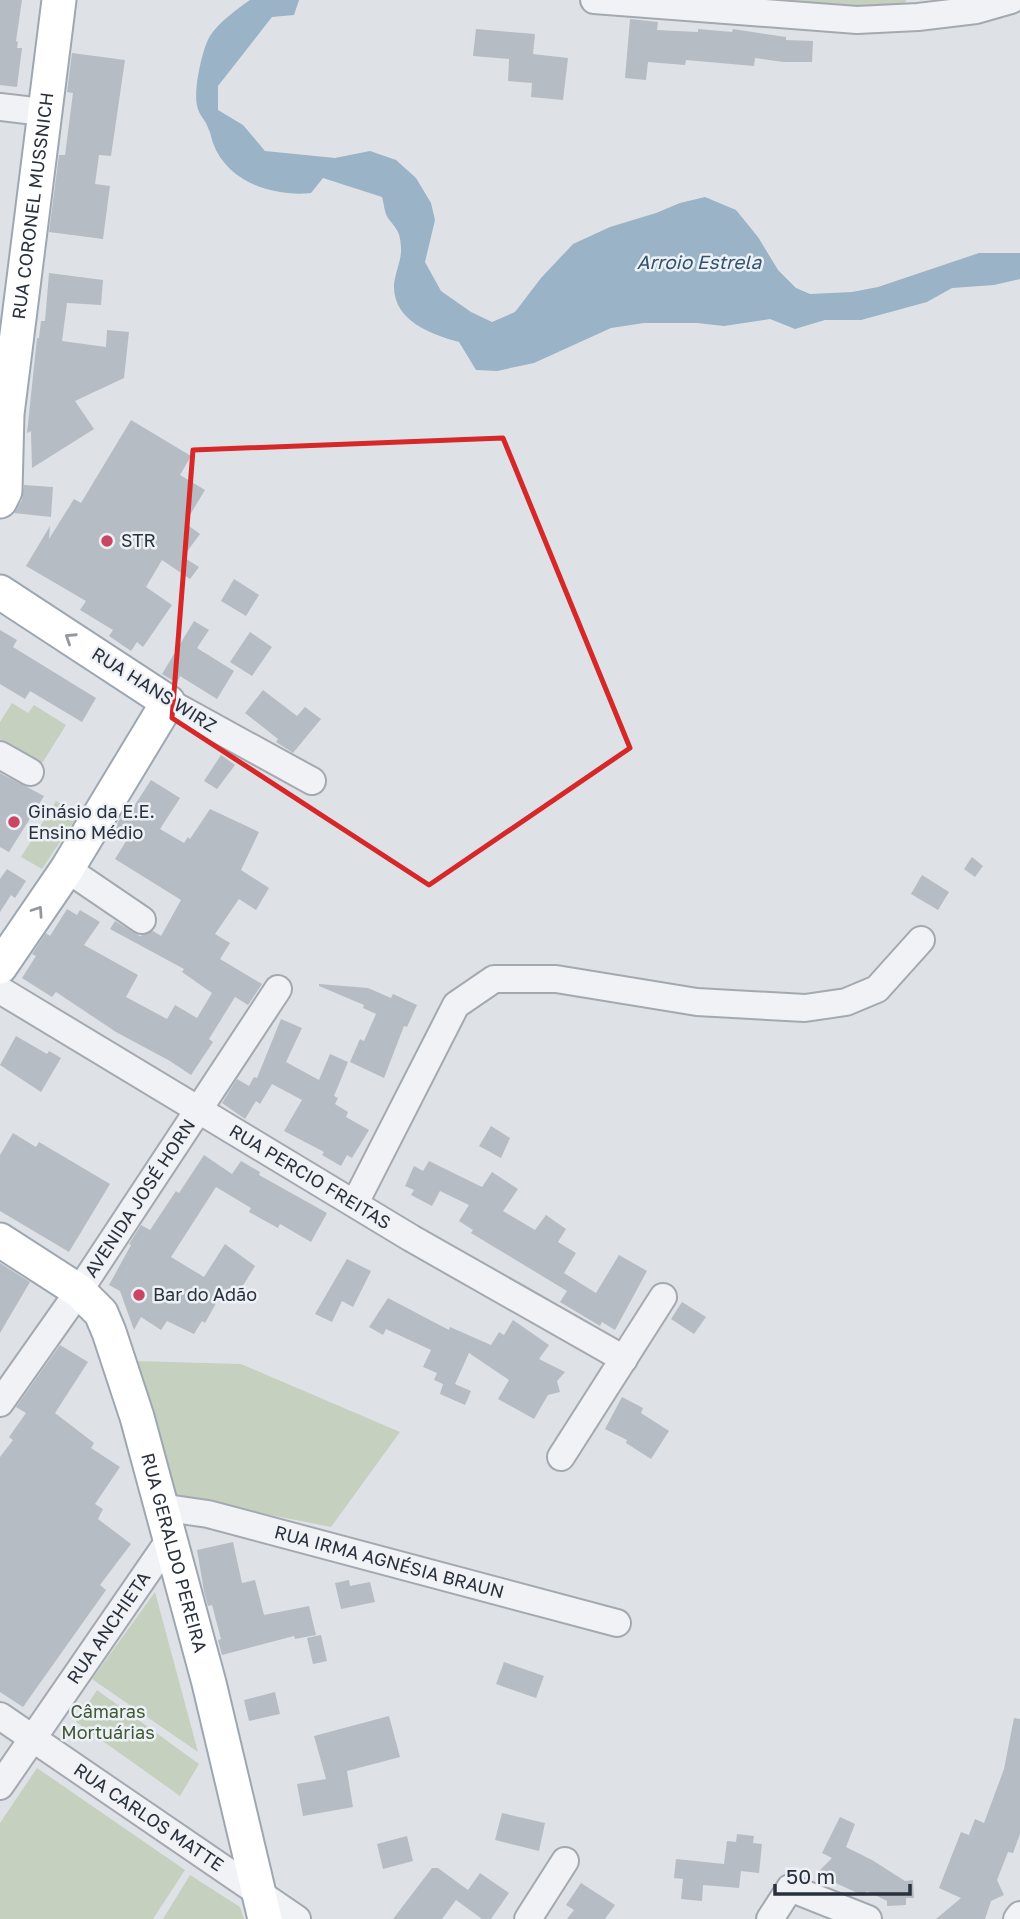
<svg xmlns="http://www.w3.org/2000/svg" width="1020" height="1919" viewBox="0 0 1020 1919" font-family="'Golos Text',sans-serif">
<rect width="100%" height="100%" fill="#dee2e7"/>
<g fill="#c5d0bf">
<polygon points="618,0 906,0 903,17"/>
<polygon points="12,703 28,713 34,705 66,725 41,765 0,739 0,722"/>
<polygon points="56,801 78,815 42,869 21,857"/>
<polygon points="135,1361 241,1364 400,1432 331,1527 200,1501 171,1500"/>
<polygon points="155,1592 198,1752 92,1679"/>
<polygon points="97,1690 199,1764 180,1796 76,1722"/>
<polygon points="37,1768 185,1870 153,1919 0,1919 0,1823"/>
<polygon points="190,1875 240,1907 244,1919 163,1919"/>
</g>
<path fill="#9ab3c6" d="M250,0h49l-5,15 -22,2 -54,69v24l25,15 22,26 70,7 35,-7 26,9 20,18 15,25 4,17 -10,42 16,29 30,21 21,10 23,-10 26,-34 32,-34 37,-17 46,-14 24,-10 25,-6 31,13 22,27 20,33 18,18 14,6 42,-2 26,-5 101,-34h41v26l-26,6 -42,3 -25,14 -66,18h-36l-30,9 -25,-10 -46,7 -27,-3h-53l-33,5 -77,35 -37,8 -21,-1 -17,-28c-28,-8 -66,-21 -65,-57 1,-13 8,-25 7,-38 -1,-16 -4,-17 -13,-29 -4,-6 -4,-15 -6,-21l-59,-19 -12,15c-38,4 -84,-11 -98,-50 -2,-5 -2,-10 -5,-15 -2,-7 -8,-12 -10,-19 -6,-14 4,-60 12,-73 9,-14 27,-27 40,-36z"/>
<g fill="#b5bcc3">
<polygon points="0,0 22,0 16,41 18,42 17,48 22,48 17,87 0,85"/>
<polygon points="630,19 658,22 657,30 698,32 698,29 732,32 733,29 786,37 786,40 813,41 812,62 783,62 755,58 754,66 686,60 685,65 648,62 646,80 625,78"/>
<polygon points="476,29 535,34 533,54 568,58 563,100 531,97 532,83 508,81 509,59 473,56"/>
<polygon points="72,53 125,60 111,156 99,155 95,184 110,186 103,239 49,232 59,155 65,155 73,93 67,92"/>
<polygon points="49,273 103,280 101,305 67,303 62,341 106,347 107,330 129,332 124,378 75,401 94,429 32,468 31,431 27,433 37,338 39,338 41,321 45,321"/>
<polygon points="131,420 191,456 180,475 205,490 185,523 200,534 183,557 199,567 190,579 162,560 146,587 172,605 143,647 137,642 131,651 109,636 113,630 80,610 86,601 26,566 50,526 49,539 74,499 81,503"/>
<polygon points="24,485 53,487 51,517 14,513 22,500"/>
<polygon points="234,579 259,595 246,616 221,601"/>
<polygon points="194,621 209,630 197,648 234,671 217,699 180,676 177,683 162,674"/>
<polygon points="0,630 17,640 13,647 96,698 82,722 30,691 25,699 0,684"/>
<polygon points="250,632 272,647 252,676 230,662"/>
<polygon points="263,690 297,716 305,707 321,719 293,753 276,742 278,739 245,713"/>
<polygon points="221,755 235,765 217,789 204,781"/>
<polygon points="0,773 44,796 9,852 0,847"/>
<polygon points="151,780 180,798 160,829 184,843 188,837 190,839 210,809 259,832 241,870 269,888 256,910 239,899 215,934 230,943 220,959 262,984 248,1005 235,997 209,1039 213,1042 191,1075 170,1061 116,1032 56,992 52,997 22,978 36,956 32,954 46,933 50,936 67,909 77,915 80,910 100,922 84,945 138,975 126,997 167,1019 175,1005 197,1018 212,993 182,972 184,969 110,929 115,921 140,936 153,931 161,936 181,900 115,859 128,838 114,829 126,809 131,811"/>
<polygon points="972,857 983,866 975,877 964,869"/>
<polygon points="7,869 26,881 15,898 11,895 0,912 0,879"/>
<polygon points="922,875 949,892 938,910 911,894"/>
<polygon points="319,984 368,988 391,998 393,994 417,1005 407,1027 404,1026 384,1078 350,1062 360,1039 364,1041 376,1014 363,1008 364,1005 319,986"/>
<polygon points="281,1019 302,1028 286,1062 319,1080 330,1054 348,1062 334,1096 338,1098 335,1104 348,1112 346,1117 369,1130 352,1158 347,1155 341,1166 322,1155 324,1152 284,1131 302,1100 272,1084 260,1104 256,1101 245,1119 222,1103 237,1079 249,1086 254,1077 257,1078"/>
<polygon points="16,1036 47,1054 49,1051 61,1058 41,1092 0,1065"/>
<polygon points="491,1126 510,1138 501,1158 479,1146"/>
<polygon points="13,1133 36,1147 39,1142 110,1184 69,1252 0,1211 0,1155"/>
<polygon points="204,1155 232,1174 241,1161 260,1172 259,1175 327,1213 311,1242 280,1224 278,1228 249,1212 251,1208 216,1187 171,1257 204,1277 225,1244 255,1266 236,1297 224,1289 205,1323 202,1321 194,1334 167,1321 161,1330 141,1317 134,1330 120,1291 109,1285 131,1245 129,1244 141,1225 150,1230 176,1191 179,1193"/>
<polygon points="429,1161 482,1187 492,1172 518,1189 503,1211 535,1230 546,1215 566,1229 558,1242 576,1253 564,1273 596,1293 619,1255 647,1271 615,1330 602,1322 600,1326 560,1302 567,1291 471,1233 473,1230 459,1221 469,1205 440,1191 432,1206 411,1195 414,1190 405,1186 414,1166 423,1171"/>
<polygon points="347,1259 371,1271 353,1307 342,1301 332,1322 315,1314"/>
<polygon points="0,1263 30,1282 0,1333"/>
<polygon points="388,1298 449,1330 450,1327 491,1345 499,1332 504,1335 513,1320 549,1345 539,1359 565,1372 557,1381 560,1392 548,1395 534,1419 498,1399 509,1380 469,1353 455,1384 471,1391 465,1405 440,1394 443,1384 434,1380 437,1373 423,1367 431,1350 386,1329 383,1335 369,1327"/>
<polygon points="682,1302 706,1317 694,1334 671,1319"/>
<polygon points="60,1345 88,1362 55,1413 94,1443 91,1448 120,1467 95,1504 103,1509 98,1519 131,1544 100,1585 106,1590 23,1707 0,1692 0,1457 13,1440 9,1437 26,1413 16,1407"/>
<polygon points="622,1397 643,1408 641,1413 669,1431 651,1459 626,1443 627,1440 605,1429"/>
<polygon points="233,1542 242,1583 255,1580 264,1615 309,1606 316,1635 295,1639 294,1636 222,1655 218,1640 221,1639 212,1605 208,1606 204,1591 197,1550"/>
<polygon points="349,1580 350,1586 370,1582 375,1602 341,1609 335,1583"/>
<polygon points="321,1635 327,1661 313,1664 307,1638"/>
<polygon points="504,1662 544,1676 536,1698 496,1684"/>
<polygon points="275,1692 280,1714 249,1721 244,1700"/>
<polygon points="389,1716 400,1757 347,1771 353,1807 303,1816 297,1784 326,1779 314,1736"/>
<polygon points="1014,1718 1020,1719 1020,1834 1013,1853 1008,1852 997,1880 1004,1895 991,1901 985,1919 936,1919 961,1898 939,1888 961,1832 969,1835 975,1819 984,1823 1004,1769"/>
<polygon points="502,1813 545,1823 539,1851 495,1840"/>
<polygon points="840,1817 855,1824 846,1847 872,1860 905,1881 913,1880 914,1898 906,1898 906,1905 887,1906 887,1901 867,1891 864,1896 816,1874 832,1858 822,1853"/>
<polygon points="737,1834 754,1836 753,1843 762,1844 759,1873 741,1871 739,1888 703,1885 702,1901 681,1899 683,1879 674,1878 676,1859 724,1864 727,1841 736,1842"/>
<polygon points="407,1836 413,1861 383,1869 377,1844"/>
<polygon points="432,1868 438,1868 468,1890 480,1873 509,1893 491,1919 482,1919 456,1900 442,1919 393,1919"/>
<polygon points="581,1883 615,1905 605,1919 567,1919 574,1910 566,1905"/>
</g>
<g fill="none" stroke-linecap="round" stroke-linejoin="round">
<g stroke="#a4a9b1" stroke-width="30">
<g id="minor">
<polyline points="594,0 857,20 918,17 976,10 1011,0"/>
<polyline points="0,107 43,112"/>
<polyline points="168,702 312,781"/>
<polyline points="0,755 30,772"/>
<polyline points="67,869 142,920"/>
<path id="s1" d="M0,990l411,248 213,121"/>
<polyline points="355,1203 456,1005 494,979 556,979 697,1002 805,1008 846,1002 877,989 921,940"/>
<path id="s2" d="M0,1403l79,-112 199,-302"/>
<polyline points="561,1457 663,1297"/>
<path id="s3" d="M160,1507l48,7 409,109"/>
<path id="s4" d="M0,1716l297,203"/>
<path id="s5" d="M0,1786l170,-247"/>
<polyline points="528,1919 565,1861"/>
<polyline points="770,1919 790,1888 868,1919"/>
<polyline points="1017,1919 1020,1915"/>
</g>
</g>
<g stroke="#9da7b2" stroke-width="37">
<g id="major">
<path id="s6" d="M0,501l5,-10 2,-77 52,-414"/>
<polyline points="0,592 168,702 67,869 0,967"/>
<path id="s7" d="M0,1240l79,51 22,22 8,19 28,85 72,266 56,236"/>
</g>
</g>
<use href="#minor" stroke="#f0f2f5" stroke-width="26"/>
<use href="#major" stroke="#fff" stroke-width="33"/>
</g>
<defs><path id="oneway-chevron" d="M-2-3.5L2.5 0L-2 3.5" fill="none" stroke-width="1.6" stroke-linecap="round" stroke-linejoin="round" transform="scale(1.75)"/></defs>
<g stroke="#94989e">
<use href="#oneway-chevron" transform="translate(70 638) rotate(-147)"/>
<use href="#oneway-chevron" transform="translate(38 911) rotate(-56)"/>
</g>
<path fill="none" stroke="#d62828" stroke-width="5" stroke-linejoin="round" d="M503,438l127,310 -201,137 -257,-167 21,-268z"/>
<g fill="#c94664" stroke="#edf1f5" stroke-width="2.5">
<circle cx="107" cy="541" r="7"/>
<circle cx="14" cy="822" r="7"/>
<circle cx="139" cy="1295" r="7"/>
</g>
<g text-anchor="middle" stroke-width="5" stroke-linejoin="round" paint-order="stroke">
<g font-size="18" fill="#28313d" stroke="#edf1f5">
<text dy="6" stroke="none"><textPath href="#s6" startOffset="298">RUA CORONEL MUSSNICH</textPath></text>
<text transform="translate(154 690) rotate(32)" y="6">RUA HANS WIRZ</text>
<text dy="6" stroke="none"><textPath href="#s1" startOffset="362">RUA PERCIO FREITAS</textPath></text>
<text dy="6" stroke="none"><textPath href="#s2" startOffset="248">AVENIDA JOSÉ HORN</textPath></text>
<text dy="6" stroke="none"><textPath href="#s7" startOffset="376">RUA GERALDO PEREIRA</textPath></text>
<text dy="6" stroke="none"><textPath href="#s3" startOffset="236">RUA IRMA AGNÉSIA BRAUN</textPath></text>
<text dy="6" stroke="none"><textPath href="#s5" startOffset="192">RUA ANCHIETA</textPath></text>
<text dy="6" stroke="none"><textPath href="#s4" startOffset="180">RUA CARLOS MATTE</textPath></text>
</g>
<g font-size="18" fill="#28313d" stroke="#edf1f5" text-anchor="start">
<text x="121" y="547">STR</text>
<text x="28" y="818">Ginásio da E.E.<tspan x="28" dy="21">Ensino Médio</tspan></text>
<text x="153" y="1301">Bar do Adão</text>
</g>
<g font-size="18" fill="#3f5835" stroke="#edf1f5">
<text x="108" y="1718">Câmaras<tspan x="108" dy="21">Mortuárias</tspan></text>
</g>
<g font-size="19" font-style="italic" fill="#33536f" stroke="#edf1f5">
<text x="699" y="269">Arroio Estrela</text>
</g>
</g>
<path d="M775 1884v10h135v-10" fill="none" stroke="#28313d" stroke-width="3.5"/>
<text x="786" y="1884" font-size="21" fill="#28313d" stroke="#edf1f5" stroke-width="5" paint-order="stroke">50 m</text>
</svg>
